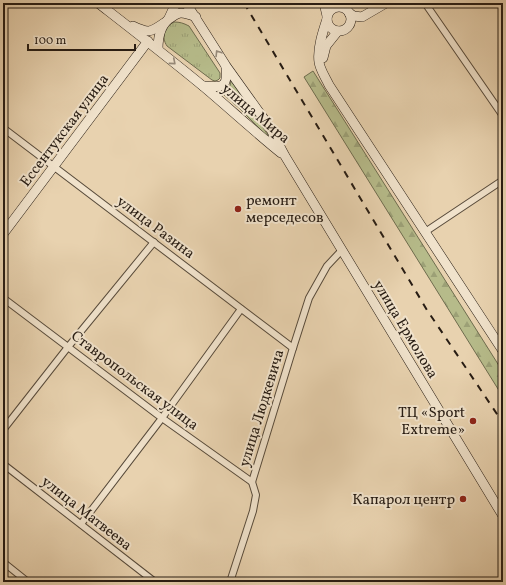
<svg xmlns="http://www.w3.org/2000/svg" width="506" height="585" viewBox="0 0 506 585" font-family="Vollkorn,serif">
<defs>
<pattern id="grass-tufts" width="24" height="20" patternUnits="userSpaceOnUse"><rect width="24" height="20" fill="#b6bb8a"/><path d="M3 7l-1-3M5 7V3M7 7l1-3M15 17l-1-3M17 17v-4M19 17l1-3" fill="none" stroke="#9ca076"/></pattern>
<pattern id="forest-firs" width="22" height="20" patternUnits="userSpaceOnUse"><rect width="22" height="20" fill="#b6bb8a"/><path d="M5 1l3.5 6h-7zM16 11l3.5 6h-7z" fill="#9ca076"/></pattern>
</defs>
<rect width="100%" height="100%" fill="#e8d2af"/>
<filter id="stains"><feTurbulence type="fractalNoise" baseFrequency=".005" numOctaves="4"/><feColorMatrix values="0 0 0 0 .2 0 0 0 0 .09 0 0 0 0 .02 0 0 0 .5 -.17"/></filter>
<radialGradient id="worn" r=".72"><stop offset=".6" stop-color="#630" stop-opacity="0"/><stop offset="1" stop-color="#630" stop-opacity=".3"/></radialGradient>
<g fill="url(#grass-tufts)" stroke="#6e6c4e">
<path d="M174,22c6,0 9,1 15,4l31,47v5l-2,2 -3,1 -3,-1 -45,-34c-6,-9 -3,-19 7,-24z"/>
<path d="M231,78l9,16 32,47 -33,-33 -16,-14c6,-5 8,-8 8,-16z"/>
</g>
<polygon fill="url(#forest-firs)" stroke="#6e6c4e" points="313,71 503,372 503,397 304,77"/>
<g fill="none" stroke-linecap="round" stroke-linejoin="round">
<g stroke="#574a3a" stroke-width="8">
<g id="street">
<polyline points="425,3 503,116"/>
<polyline points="3,128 293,348"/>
<polyline points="425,232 503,180"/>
<polyline points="3,298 162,418 252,482"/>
<polyline points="3,430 68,347 154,242"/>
<polyline points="3,464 155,582"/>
<polyline points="81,524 162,418 241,309"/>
<polyline points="3,562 28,582"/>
<polyline points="230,582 253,511 256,495 252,482 293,348 309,298 327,266 342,250"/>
</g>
</g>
<g stroke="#271c13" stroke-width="10">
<g id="secondary">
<path d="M98,3c36,28 71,55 106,84 26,22 51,45 77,66"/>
<polyline points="186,3 226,66 269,126 285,156 503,516"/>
<polyline points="324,3 327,16"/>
<circle cx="339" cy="19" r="12"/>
<polyline points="349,13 354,16 362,17 386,3"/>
<polyline points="169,18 175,5 177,3"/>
<path d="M327,19c-4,12 -10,30 -8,43 1,8 7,16 10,23l174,266"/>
<path d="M133,26c15,7 17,7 31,-3"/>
<path d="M158,49c0,-13 3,-26 14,-32 3,-2 6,-4 9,-4 5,0 10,2 15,4"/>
<polyline points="323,58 326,46 338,31"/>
<path d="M203,86c19,1 25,3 23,-19"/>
<polyline points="3,234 148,41"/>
</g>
</g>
<use href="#street" stroke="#f0e2cb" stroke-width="6"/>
<use href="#secondary" stroke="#f0e2cb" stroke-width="9"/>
<polyline stroke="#271c13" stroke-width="1" points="495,3 503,8"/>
<polyline stroke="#271c13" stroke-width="2" stroke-dasharray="7 7" stroke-linecap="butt" points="244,3 427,310 503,423"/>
</g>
<defs><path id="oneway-chevron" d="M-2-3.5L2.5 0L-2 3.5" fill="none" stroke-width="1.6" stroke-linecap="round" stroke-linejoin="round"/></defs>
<g stroke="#968978">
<use href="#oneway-chevron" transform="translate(218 53) rotate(-122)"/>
<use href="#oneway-chevron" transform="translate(173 62) rotate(40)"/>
</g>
<g fill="#8f2418" stroke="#f0e2cb" stroke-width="1.5">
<circle cx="238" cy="209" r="4"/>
<circle cx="473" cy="421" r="4"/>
<circle cx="463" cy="499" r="4"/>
</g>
<g text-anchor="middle" stroke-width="4" stroke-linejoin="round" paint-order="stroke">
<g font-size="15" fill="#271c13" stroke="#f0e2cb">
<text transform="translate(256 113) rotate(40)" y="5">улица Мира</text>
<text transform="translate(64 130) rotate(-53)" y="5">Ессентукская улица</text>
<text transform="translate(156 227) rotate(37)" y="5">улица Разина</text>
<text transform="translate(406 329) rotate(59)" y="5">улица Ермолова</text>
<text transform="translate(135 380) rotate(37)" y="5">Ставропольская улица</text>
<text transform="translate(261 408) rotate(-73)" y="5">улица Людкевича</text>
<text transform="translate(87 513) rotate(38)" y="5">улица Матвеева</text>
</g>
<g font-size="15" fill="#271c13" stroke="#f0e2cb" text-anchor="end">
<text x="246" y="205" text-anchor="start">ремонт<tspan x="246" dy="17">мерседесов</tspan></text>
<text x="465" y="417">ТЦ «Sport<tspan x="465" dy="17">Extreme»</tspan></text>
<text x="455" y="504">Капарол центр</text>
</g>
</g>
<rect width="506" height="585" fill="none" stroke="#e8d2af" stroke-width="16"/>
<rect x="4" y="4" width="498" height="577" fill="none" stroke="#271c13" stroke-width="2"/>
<rect x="8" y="8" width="490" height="569" fill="none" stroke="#271c13"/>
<path d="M28 44v6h107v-6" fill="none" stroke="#271c13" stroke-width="2"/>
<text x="34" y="44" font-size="12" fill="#271c13" stroke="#f0e2cb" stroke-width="3" paint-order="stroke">100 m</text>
<rect width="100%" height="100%" filter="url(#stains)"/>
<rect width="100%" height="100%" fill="url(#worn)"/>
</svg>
